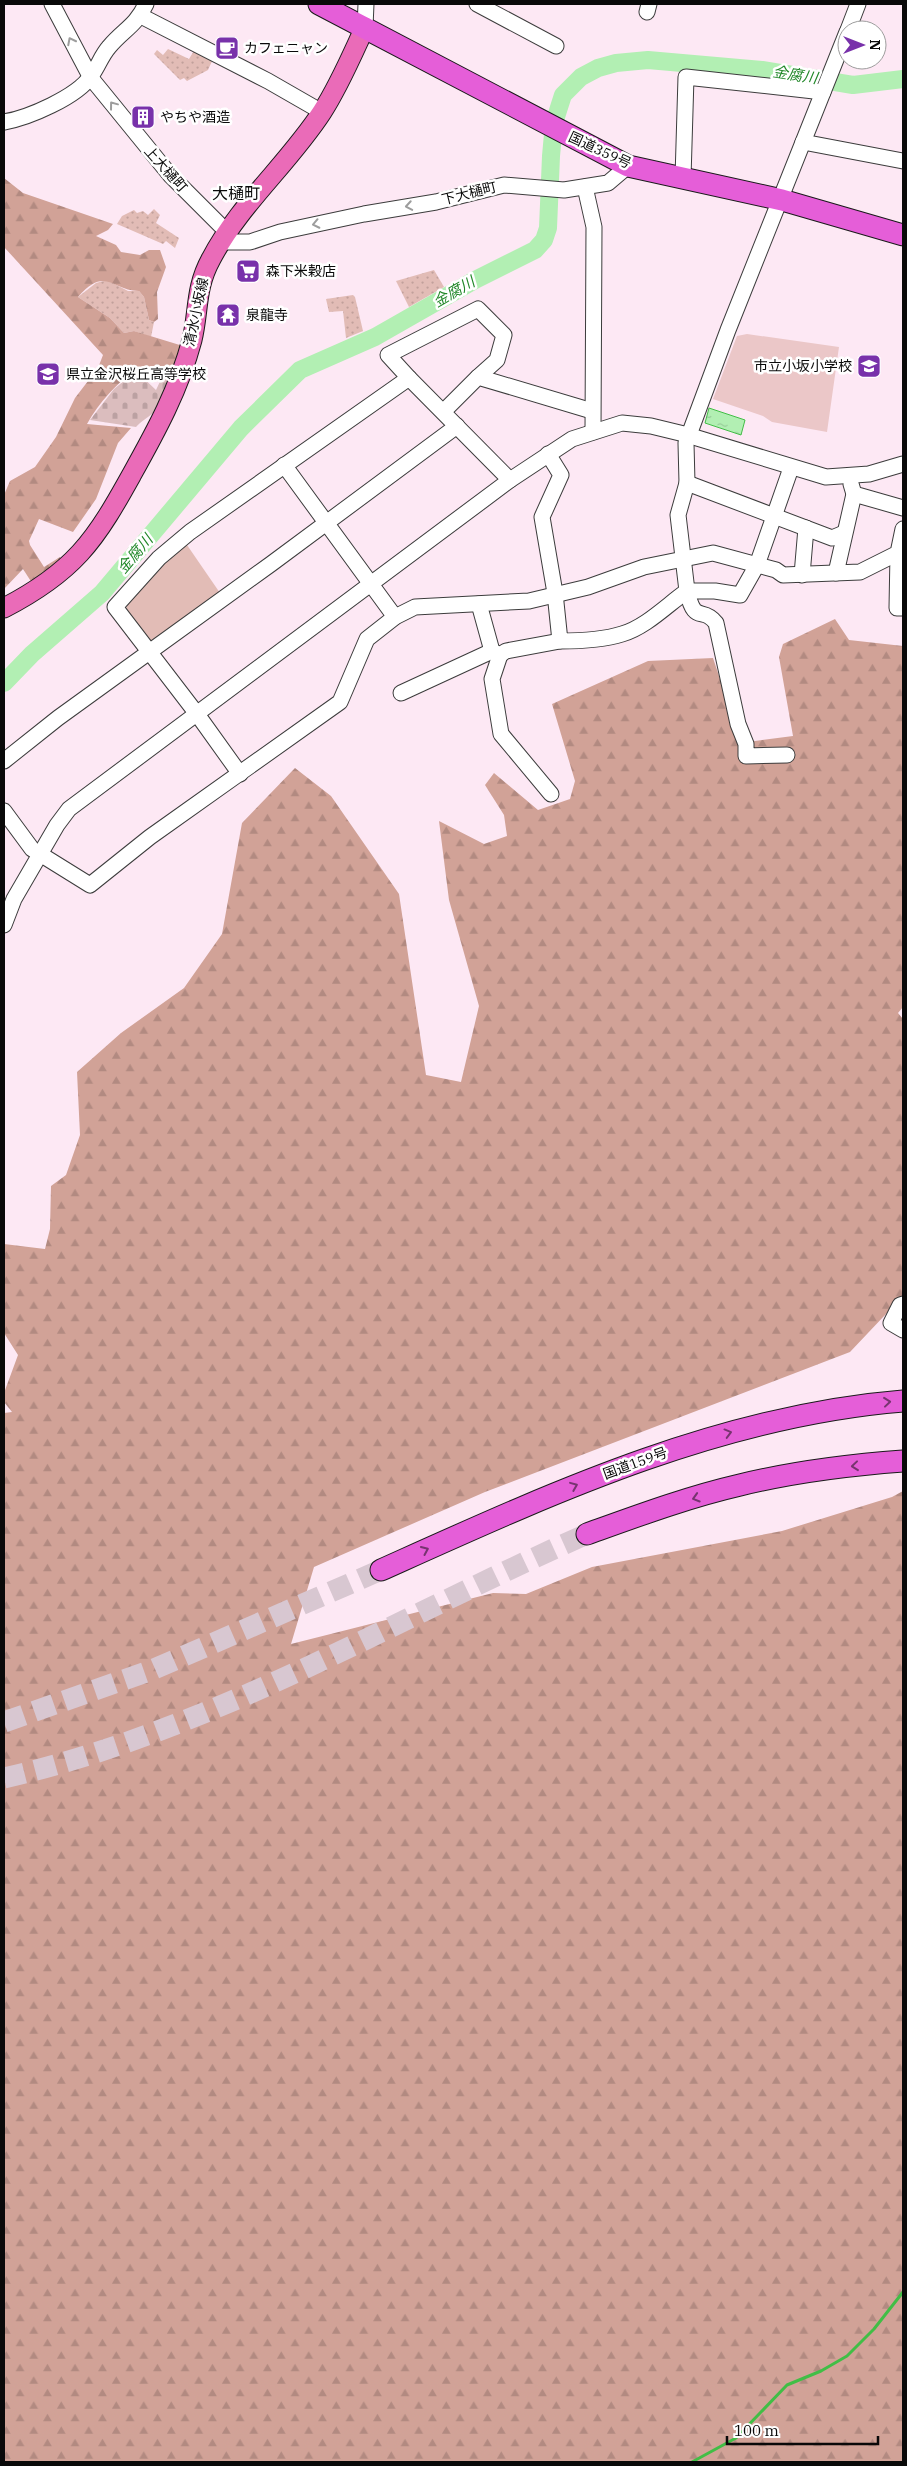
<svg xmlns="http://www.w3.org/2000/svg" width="907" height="2466" viewBox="0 0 907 2466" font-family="'IBM Plex Serif','Noto Sans JP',serif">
<defs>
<pattern id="grass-dots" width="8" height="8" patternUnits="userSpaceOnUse" patternTransform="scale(1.25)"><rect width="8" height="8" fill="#e2bcb6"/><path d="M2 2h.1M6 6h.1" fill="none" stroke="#c1a09b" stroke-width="1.8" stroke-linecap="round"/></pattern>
<pattern id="forest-firs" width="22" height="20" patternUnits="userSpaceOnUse" patternTransform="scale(1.25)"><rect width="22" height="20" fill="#d1a297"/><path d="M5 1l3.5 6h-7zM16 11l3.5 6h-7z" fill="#b28a81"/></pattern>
<pattern id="cemetery-stones" width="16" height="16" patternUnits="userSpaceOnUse" patternTransform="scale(1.25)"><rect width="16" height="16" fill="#dbbdbe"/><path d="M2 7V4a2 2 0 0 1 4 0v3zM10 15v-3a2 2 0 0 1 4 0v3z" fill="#bba1a2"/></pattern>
<pattern id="water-ripples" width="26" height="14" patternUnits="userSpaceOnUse" patternTransform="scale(1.25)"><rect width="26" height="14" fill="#b2efb3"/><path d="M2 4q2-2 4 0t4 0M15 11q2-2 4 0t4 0" fill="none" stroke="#98cc99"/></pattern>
</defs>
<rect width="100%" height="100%" fill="#fde8f4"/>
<g fill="url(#grass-dots)">
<polygon points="168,49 189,59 195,49 213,59 208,70 187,81 184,78 180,80 154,54 157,50 163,55"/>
<polygon points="154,209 160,215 156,223 179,238 175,248 166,241 163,244 117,224 122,216 134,210 137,213 143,211 148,215"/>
<polygon points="434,270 444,287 409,307 396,281"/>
<polygon points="107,280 128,291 139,291 144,297 149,320 154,322 151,337 134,331 124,333 110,318 78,297 96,283"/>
<polygon points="353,295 355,297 363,331 346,338 343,311 329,312 326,299"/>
</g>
<g fill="url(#forest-firs)">
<path d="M4,178l19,15 90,31 -5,6 -12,6 20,9 5,7 19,3 9,-5h11l6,17 -9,25 1,27 -4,3 -5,-2 -5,-23 -5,-6c-27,0 -33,-26 -61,6l32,21 14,15 10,-2 49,15 -4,20c-14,-1 -28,3 -43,2 -19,16 -37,34 -49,56l44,4 -13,15 -22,56 -23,33 -34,-13 -10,22 1,4 14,22 16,-10 2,3 -30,23 -9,-14 -19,20v-94l6,-14 25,-14 21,-30 19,-39 23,-30 5,-13 -99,-108z"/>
<polygon points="835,619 849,640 903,646 903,1007 898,1013 903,1019 903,1296 850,1352 485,1492 314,1567 291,1644 493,1593 526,1594 592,1567 782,1531 892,1497 903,1491 903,2462 4,2462 4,1413 12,1412 4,1402 4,1393 18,1355 4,1333 4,1244 45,1249 50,1229 51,1186 66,1175 80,1135 77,1072 121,1033 184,988 222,934 242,823 295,768 331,796 399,894 426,1075 461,1082 479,1006 449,900 439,821 484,844 507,836 504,815 485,785 494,773 538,810 570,799 575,781 552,704 648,661 713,658 740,739 755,741 793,736 779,657 783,644"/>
</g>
<path fill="url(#cemetery-stones)" d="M136,371l20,19 8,-17 13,-2c-6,16 -11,30 -23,41 -6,6 -13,9 -18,15l-46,-7 24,-31z"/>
<polygon fill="#e2bcb6" points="187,545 220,593 154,641 148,641 126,611 127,605 165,559"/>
<polygon fill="#ebc7c8" points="747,334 839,347 827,432 772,422 763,416 713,399 737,336"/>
<polygon fill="url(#water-ripples)" stroke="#41be46" points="709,408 745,420 741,435 705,423"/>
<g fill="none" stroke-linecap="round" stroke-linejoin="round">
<polyline stroke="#41be46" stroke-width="3" points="692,2462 736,2438 787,2385 821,2371 847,2356 874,2329 903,2292"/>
<polyline stroke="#b2efb3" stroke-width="18" points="4,683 32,654 102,593 241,428 300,370 375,337 475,280 535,250 544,240 548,228 551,156 554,123 563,95 581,77 598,68 616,63 648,60 762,70 853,85 903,79"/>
<g stroke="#d8c7d1" stroke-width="21" stroke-dasharray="21 11" stroke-linecap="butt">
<polyline points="4,1722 152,1670 381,1570"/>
<path d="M4,1778c207,-47 390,-159 583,-244"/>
</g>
<g stroke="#3c3c3c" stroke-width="17">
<g id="minor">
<polyline points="52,4 91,78 170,175 227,232"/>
<polyline points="477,4 556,46"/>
<polyline points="647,12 649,4"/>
<polyline points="141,16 268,81 322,112"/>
<polyline points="365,27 366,4"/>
<polyline points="848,30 858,4"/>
<path d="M4,122c24,-4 73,-25 87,-46 7,-9 10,-20 18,-29 15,-18 26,-20 37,-43"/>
<polyline points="803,142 903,161"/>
<polyline points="683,178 686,77 823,92"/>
<polyline points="585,187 594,227 593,432"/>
<polyline points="220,242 250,242 280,232 364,214 436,202 504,185 564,190 608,183 628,166"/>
<polyline points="409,378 388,355 478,309 504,335 497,360 478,377"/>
<polyline points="444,411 478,377 592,411"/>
<path d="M548,454l13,21 -19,42 13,76 5,48c19,0 43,-1 62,-7 24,-7 45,-29 65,-43l-9,-76 9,-32 -1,-40 42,-113 119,-298"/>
<polyline points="284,465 395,617"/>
<polyline points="687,483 832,538 844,533"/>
<polyline points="851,484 854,494 903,508"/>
<polyline points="903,554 898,553 897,608 903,608"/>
<polyline points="836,573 854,494"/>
<polyline points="802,575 806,528"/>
<polyline points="479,604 492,651 500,655 506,651 560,641"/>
<polyline points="500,655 492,679 501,734 551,794"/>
<polyline points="401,693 492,651"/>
<path d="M787,755l-41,1v-12l-8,-20 -22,-101c-14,-18 -21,3 -29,-32h28l25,4 17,-30 34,-97"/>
<polyline points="4,761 58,718 271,564 457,426"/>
<polyline points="240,774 197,714 115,607 159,558 190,532 409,378 510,480"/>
<polyline points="4,811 32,849 90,885 150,837 340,702 367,639 395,617 415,607 529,601 588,587 644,567 713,553 776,570 783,575 860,572 898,553 903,529"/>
<polyline points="4,925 14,899 57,825 69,809 510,480 572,439 622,423 651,426 684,434 826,477 869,474 903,464"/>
<polyline points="903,1304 900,1305 891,1323 903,1330"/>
</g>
</g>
<g stroke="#1a1a1a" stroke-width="21">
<path id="major" d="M4,608c27,-14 55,-32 76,-55 21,-23 37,-52 52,-79 24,-43 47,-85 60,-134 7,-29 3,-52 19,-81 28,-54 78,-96 111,-147 17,-26 30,-57 43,-85"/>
</g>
<g stroke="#1a1a1a" stroke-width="23">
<g id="highway">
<polyline points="319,4 628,166 782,200 903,235"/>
<path d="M587,1534c50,-18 101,-37 153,-49 53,-13 109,-20 163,-24"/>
<path d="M381,1570c167,-75 336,-154 522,-169"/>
</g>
</g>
<use href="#minor" stroke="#fff" stroke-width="15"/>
<use href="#major" stroke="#ea6bb8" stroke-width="19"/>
<use href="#highway" stroke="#e55ed8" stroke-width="21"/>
</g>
<defs><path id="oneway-chevron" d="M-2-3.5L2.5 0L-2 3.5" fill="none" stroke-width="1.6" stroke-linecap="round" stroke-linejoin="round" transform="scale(1.25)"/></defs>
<g stroke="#9d9d9d">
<use href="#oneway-chevron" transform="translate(71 41) rotate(-117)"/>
<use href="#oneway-chevron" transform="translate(113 105) rotate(-127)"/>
<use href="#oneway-chevron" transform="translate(409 206) rotate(170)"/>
<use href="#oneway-chevron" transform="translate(316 224) rotate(168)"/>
</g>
<g stroke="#773470">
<use href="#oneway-chevron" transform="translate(887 1402) rotate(-6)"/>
<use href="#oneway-chevron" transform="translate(728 1433) rotate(-15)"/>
<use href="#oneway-chevron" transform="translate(855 1466) rotate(174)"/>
<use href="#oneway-chevron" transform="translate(574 1486) rotate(-22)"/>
<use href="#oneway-chevron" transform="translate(696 1498) rotate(163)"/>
<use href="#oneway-chevron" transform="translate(425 1550) rotate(-24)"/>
</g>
<defs>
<g id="cafe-square" transform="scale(1.25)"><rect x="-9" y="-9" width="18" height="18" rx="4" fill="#7831aa" stroke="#fff"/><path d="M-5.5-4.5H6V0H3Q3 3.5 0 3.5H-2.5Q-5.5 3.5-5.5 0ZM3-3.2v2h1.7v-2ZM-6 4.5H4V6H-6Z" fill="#fff"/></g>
<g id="building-square" transform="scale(1.25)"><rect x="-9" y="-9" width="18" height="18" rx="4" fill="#7831aa" stroke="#fff"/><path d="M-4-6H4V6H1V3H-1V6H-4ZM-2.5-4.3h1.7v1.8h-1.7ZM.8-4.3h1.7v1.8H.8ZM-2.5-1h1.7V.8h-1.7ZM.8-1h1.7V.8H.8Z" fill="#fff"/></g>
<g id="supermarket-square" transform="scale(1.25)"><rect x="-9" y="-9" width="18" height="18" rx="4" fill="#7831aa" stroke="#fff"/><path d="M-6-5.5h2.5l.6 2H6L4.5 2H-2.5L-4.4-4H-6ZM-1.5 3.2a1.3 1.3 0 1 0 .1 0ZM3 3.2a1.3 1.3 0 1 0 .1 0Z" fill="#fff"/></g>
<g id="temple-square" transform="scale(1.25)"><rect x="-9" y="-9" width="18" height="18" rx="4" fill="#7831aa" stroke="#fff"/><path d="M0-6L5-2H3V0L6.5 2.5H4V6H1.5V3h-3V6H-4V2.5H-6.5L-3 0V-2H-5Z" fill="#fff"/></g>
<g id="school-square" transform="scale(1.25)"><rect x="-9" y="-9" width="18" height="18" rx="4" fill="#7831aa" stroke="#fff"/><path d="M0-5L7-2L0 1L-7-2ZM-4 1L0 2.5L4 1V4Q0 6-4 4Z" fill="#fff"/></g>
</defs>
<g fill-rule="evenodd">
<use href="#cafe-square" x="227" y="48"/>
<use href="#building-square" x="143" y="117"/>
<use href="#supermarket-square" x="248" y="271"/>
<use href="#temple-square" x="228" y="315"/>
<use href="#school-square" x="869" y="366"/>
<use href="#school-square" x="48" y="374"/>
</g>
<g text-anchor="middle" stroke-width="5" stroke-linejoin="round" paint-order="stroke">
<g font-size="14" fill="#090909" stroke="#fff" text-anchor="start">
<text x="244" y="53">カフェニャン</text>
<text x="160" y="122">やちや酒造</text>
<text x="266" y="276">森下米穀店</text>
<text x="246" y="320">泉龍寺</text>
<text x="852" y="371" text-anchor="end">市立小坂小学校</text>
<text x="66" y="379">県立金沢桜丘高等学校</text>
</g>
<g font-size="14" fill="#090909" stroke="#fff">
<text transform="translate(600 150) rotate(25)" y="5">国道359号</text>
<text transform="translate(166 169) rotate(48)" y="5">上大樋町</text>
<text transform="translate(469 193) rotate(-14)" y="5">下大樋町</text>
<text transform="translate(196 312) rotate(-78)" y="5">清水小坂線</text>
<text transform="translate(635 1463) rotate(-20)" y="5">国道159号</text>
</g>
<g font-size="15" font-style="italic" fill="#208728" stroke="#fff">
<text transform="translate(795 75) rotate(9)" y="5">金腐川</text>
<text transform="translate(454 292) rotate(-30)" y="5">金腐川</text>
<text transform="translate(135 554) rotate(-50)" y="5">金腐川</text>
</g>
<g font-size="16" fill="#090909" stroke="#fff">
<text x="236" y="199">大樋町</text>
</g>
</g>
<rect width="907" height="2466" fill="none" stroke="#090909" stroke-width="10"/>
<g transform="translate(862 45) rotate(90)"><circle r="24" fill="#ffffff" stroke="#9d9d9d"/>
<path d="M0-4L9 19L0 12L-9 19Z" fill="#7831aa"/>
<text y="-8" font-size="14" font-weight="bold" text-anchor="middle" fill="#090909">N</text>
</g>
<path d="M727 2436v8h151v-8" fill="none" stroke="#090909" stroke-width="2.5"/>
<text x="734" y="2436" font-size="15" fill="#090909" stroke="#ffffff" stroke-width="4" paint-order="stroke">100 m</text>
</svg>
